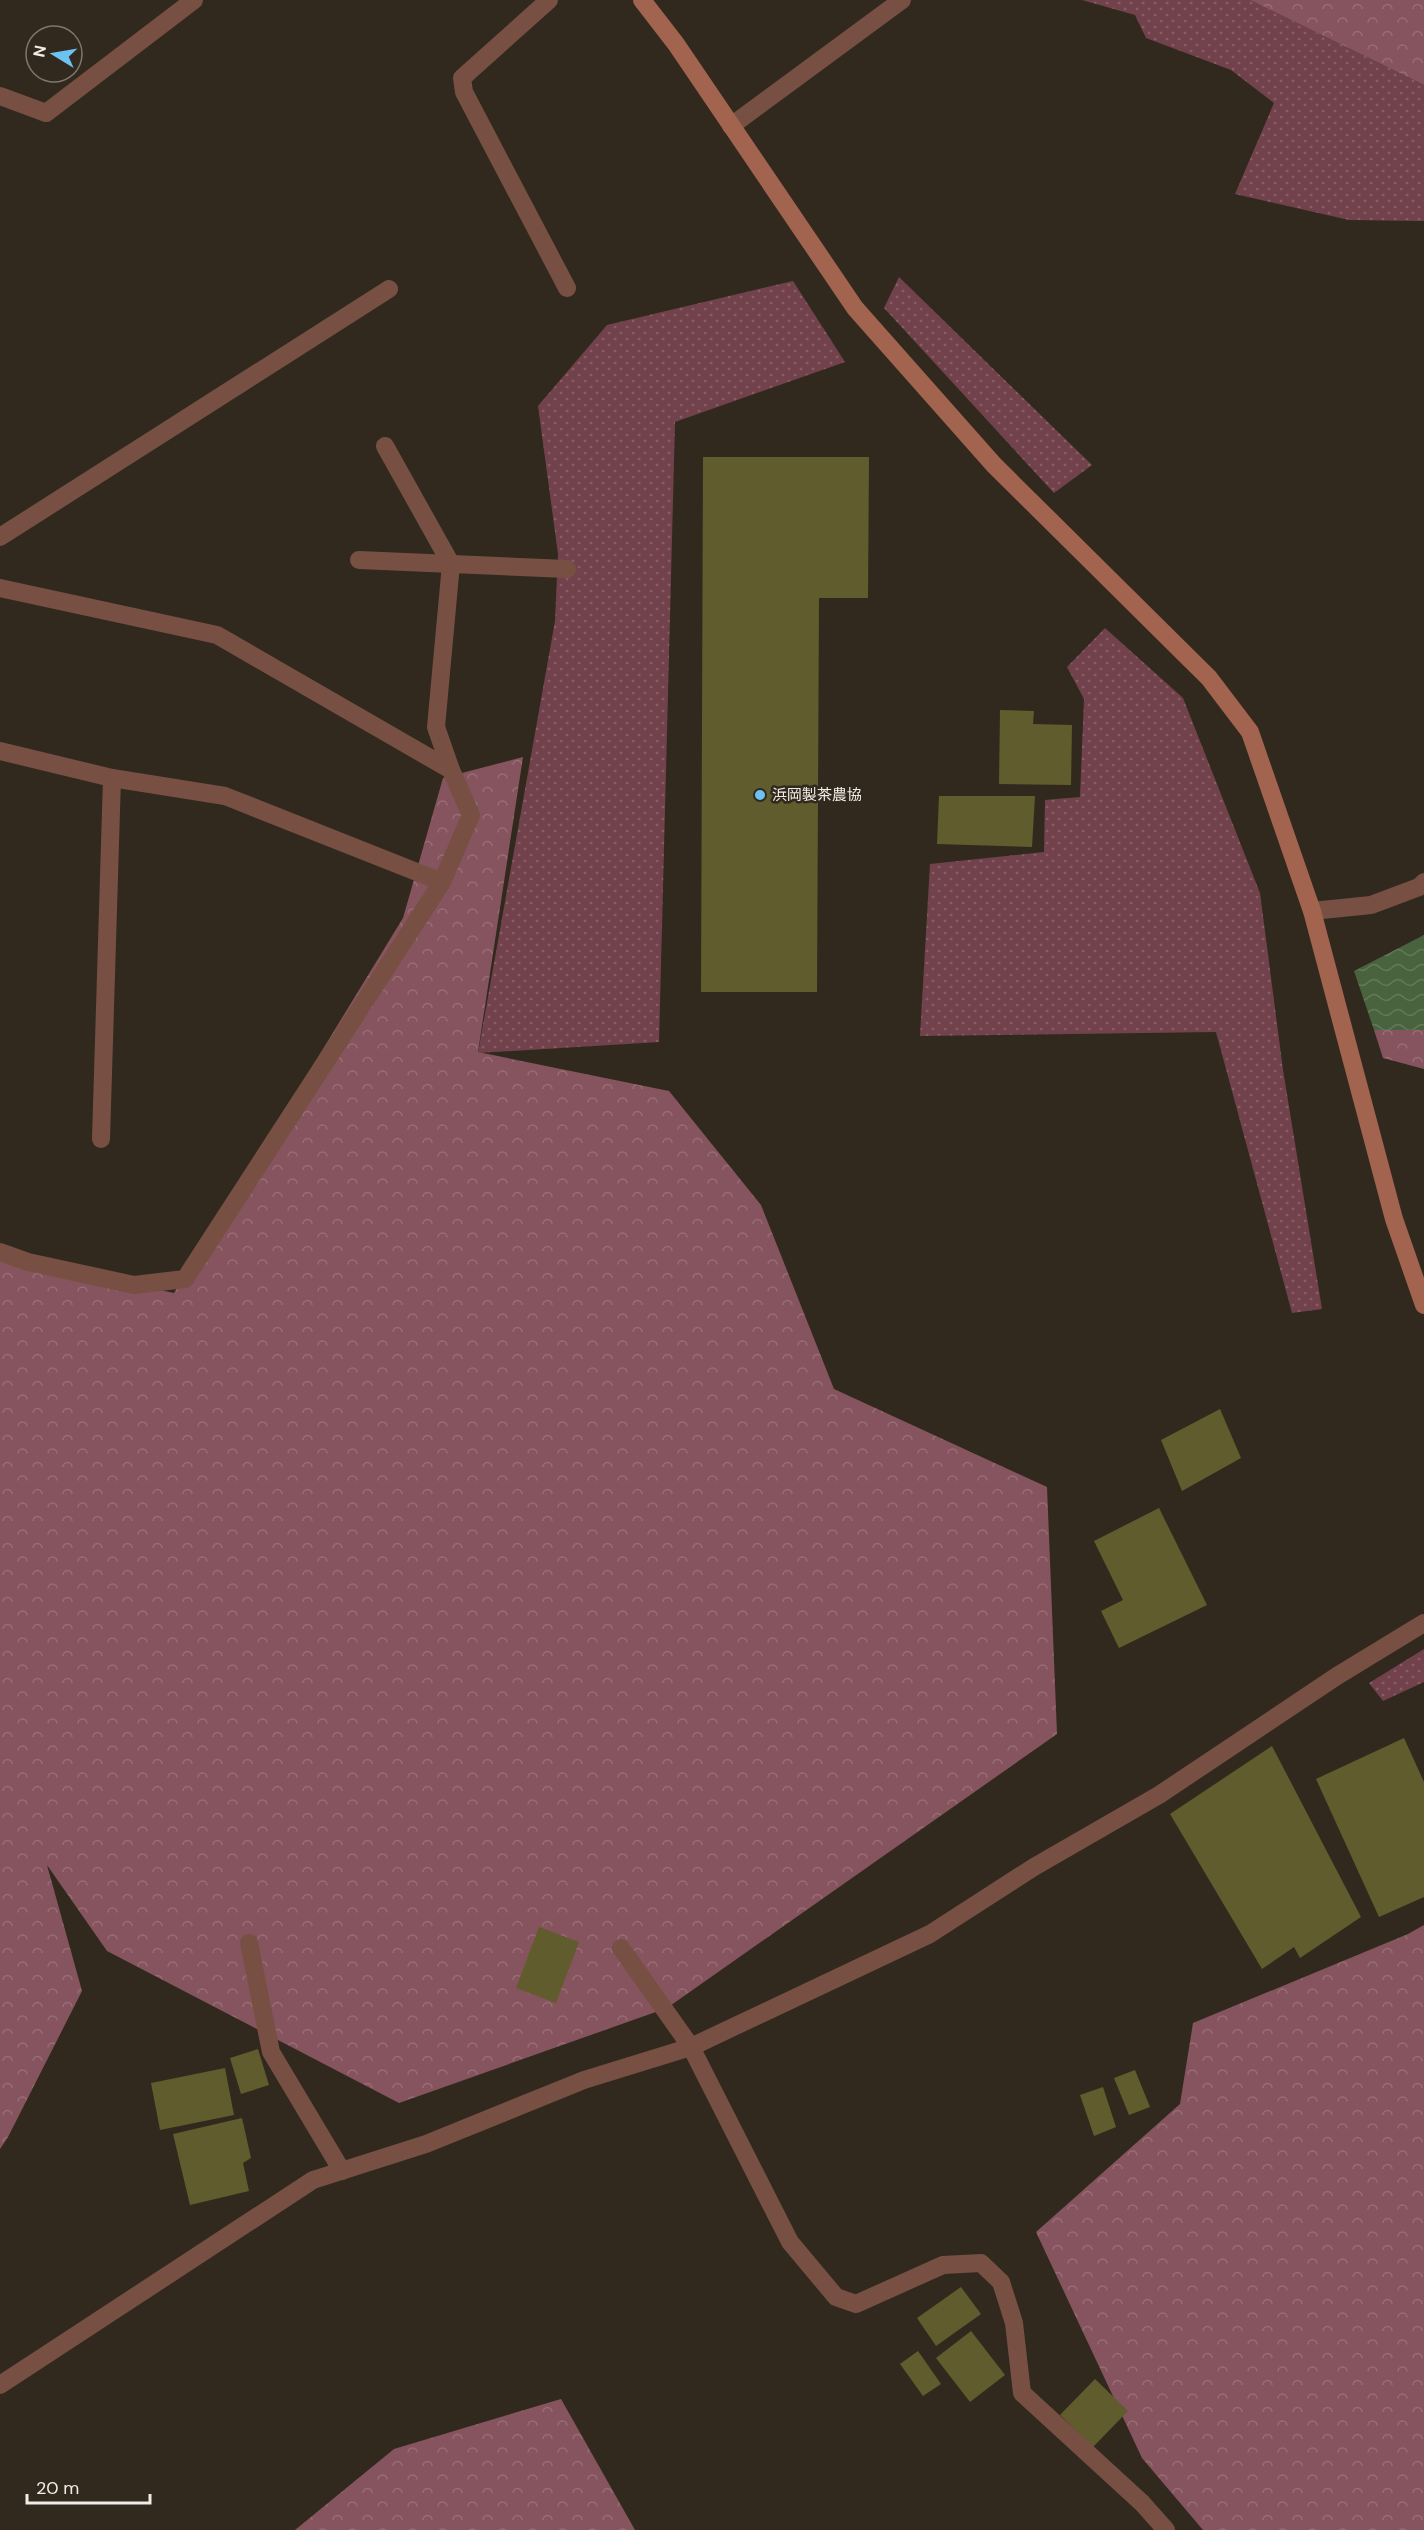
<svg xmlns="http://www.w3.org/2000/svg" width="1424" height="2530" viewBox="0 0 1424 2530" font-family="'DM Sans','Noto Sans JP',sans-serif">
<defs>
<pattern id="grass-dots" width="8" height="8" patternUnits="userSpaceOnUse" patternTransform="scale(1.5)"><rect width="8" height="8" fill="#72424c"/><path d="M2 2h.1M6 6h.1" fill="none" stroke="#875d66" stroke-width="1.8" stroke-linecap="round"/></pattern>
<pattern id="forest-crowns" width="20" height="18" patternUnits="userSpaceOnUse" patternTransform="scale(1.5)"><rect width="20" height="18" fill="#86545e"/><path d="M2 6a3 3 0 1 1 6 0M12 15a3 3 0 1 1 6 0" fill="none" stroke="#986d75"/></pattern>
<pattern id="water-waves" width="16" height="10" patternUnits="userSpaceOnUse" patternTransform="scale(1.5)"><rect width="16" height="10" fill="#48633d"/><path d="M0 5q4-4 8 0t8 0" fill="none" stroke="#637a59"/></pattern>
</defs>
<rect width="100%" height="100%" fill="#31291e"/>
<g fill="url(#grass-dots)">
<polygon points="1082,0 1250,0 1424,85 1424,221 1349,220 1235,194 1274,103 1231,70 1146,38 1135,15"/>
<polygon points="899,277 1092,465 1054,493 884,308"/>
<polygon points="793,281 845,362 675,422 659,1042 478,1053 555,621 558,554 538,406 607,325"/>
<polygon points="1105,628 1183,698 1260,893 1283,1070 1322,1309 1292,1313 1216,1032 920,1036 930,864 1044,852 1045,800 1080,797 1084,699 1067,667"/>
<polygon points="1424,1649 1424,1682 1383,1701 1369,1683"/>
</g>
<g fill="url(#forest-crowns)">
<polygon points="1250,0 1424,0 1424,85"/>
<polygon points="523,757 478,1052 669,1091 761,1205 834,1389 1047,1487 1057,1734 667,2008 399,2103 107,1951 47,1865 82,1991 8,2137 0,2149 0,1256 174,1293 403,918 443,778"/>
<polygon points="1374,1030 1424,1030 1424,1069 1383,1058"/>
<polygon points="1424,1925 1424,2530 1203,2530 1142,2458 1036,2232 1180,2104 1193,2023 1408,1934"/>
<polygon points="561,2399 635,2530 295,2530 394,2449"/>
</g>
<polygon fill="url(#water-waves)" points="1424,935 1424,1030 1374,1030 1354,971"/>
<g fill="#615c2d">
<polygon points="703,457 869,457 868,598 819,598 817,992 701,992"/>
<polygon points="1000,710 1034,711 1033,724 1072,725 1071,785 999,784"/>
<polygon points="939,796 1035,796 1032,847 937,844"/>
<polygon points="1220,1409 1241,1458 1182,1491 1161,1440"/>
<polygon points="1159,1508 1207,1605 1119,1648 1101,1611 1123,1600 1094,1541"/>
<polygon points="1404,1738 1424,1782 1424,1897 1379,1917 1316,1779"/>
<polygon points="1272,1746 1361,1917 1300,1958 1294,1947 1262,1969 1170,1814"/>
<polygon points="539,1927 579,1942 556,2003 516,1988"/>
<polygon points="258,2049 269,2085 241,2094 230,2058"/>
<polygon points="225,2068 234,2115 160,2130 151,2083"/>
<polygon points="1135,2070 1150,2107 1129,2115 1114,2078"/>
<polygon points="1103,2087 1116,2127 1094,2136 1080,2095"/>
<polygon points="242,2118 251,2158 243,2163 249,2191 190,2205 173,2134"/>
<polygon points="961,2287 981,2314 936,2346 917,2318"/>
<polygon points="971,2331 1005,2375 970,2402 936,2358"/>
<polygon points="918,2351 941,2384 923,2396 900,2364"/>
<polygon points="1095,2379 1128,2411 1093,2447 1060,2415"/>
</g>
<g fill="none" stroke-linecap="round" stroke-linejoin="round">
<g stroke="#775043" stroke-width="18">
<polyline points="549,0 462,78 464,92 567,288"/>
<polyline points="0,96 46,113 194,0"/>
<polyline points="731,126 902,0"/>
<polyline points="385,446 451,564 436,727 451,770"/>
<polyline points="0,537 389,289"/>
<polyline points="359,560 567,569"/>
<polyline points="0,588 217,635 451,770 471,815 442,882 185,1279 134,1285 28,1262 0,1252"/>
<polyline points="0,751 112,778 101,1139"/>
<polyline points="112,778 225,796 442,882"/>
<polyline points="249,1943 271,2052 342,2171"/>
<polyline points="621,1948 691,2047 790,2242 836,2297 856,2304 943,2265 981,2263 1001,2282 1014,2323 1022,2393 1142,2503 1166,2530"/>
</g>
<g stroke="#775043" stroke-width="18">
<polyline points="1312,911 1371,905 1419,887 1424,882"/>
<polyline points="0,2385 313,2180 426,2144 584,2080 691,2047 930,1934 1034,1867 1159,1795 1337,1676 1424,1623"/>
</g>
<polyline stroke="#a2644f" stroke-width="18" points="642,0 676,44 855,308 994,465 1209,678 1250,732 1312,911 1394,1219 1424,1305"/>
</g>
<circle fill="#6cc3f2" stroke="#31291e" stroke-width="2" cx="760" cy="795" r="6"/>
<g text-anchor="middle" stroke-width="5" stroke-linejoin="round" paint-order="stroke">
<g font-size="15" fill="#f2ece6" stroke="#31291e" text-anchor="start">
<text x="772" y="800">浜岡製茶農協</text>
</g>
</g>
<g transform="translate(54 54) rotate(281)"><circle r="28" fill="#31291e" stroke="#7e776e" stroke-width="1.5"/>
<path d="M0-4.5L10 22L0 15L-10 22Z" fill="#6cc3f2"/>
<text y="-9" font-size="16" font-weight="bold" text-anchor="middle" fill="#f2ece6">N</text>
</g>
<path d="M27 2494v9h123v-9" fill="none" stroke="#f2ece6" stroke-width="3"/>
<text x="36" y="2494" font-size="18" fill="#f2ece6" stroke="#31291e" stroke-width="4.5" paint-order="stroke">20 m</text>
</svg>
